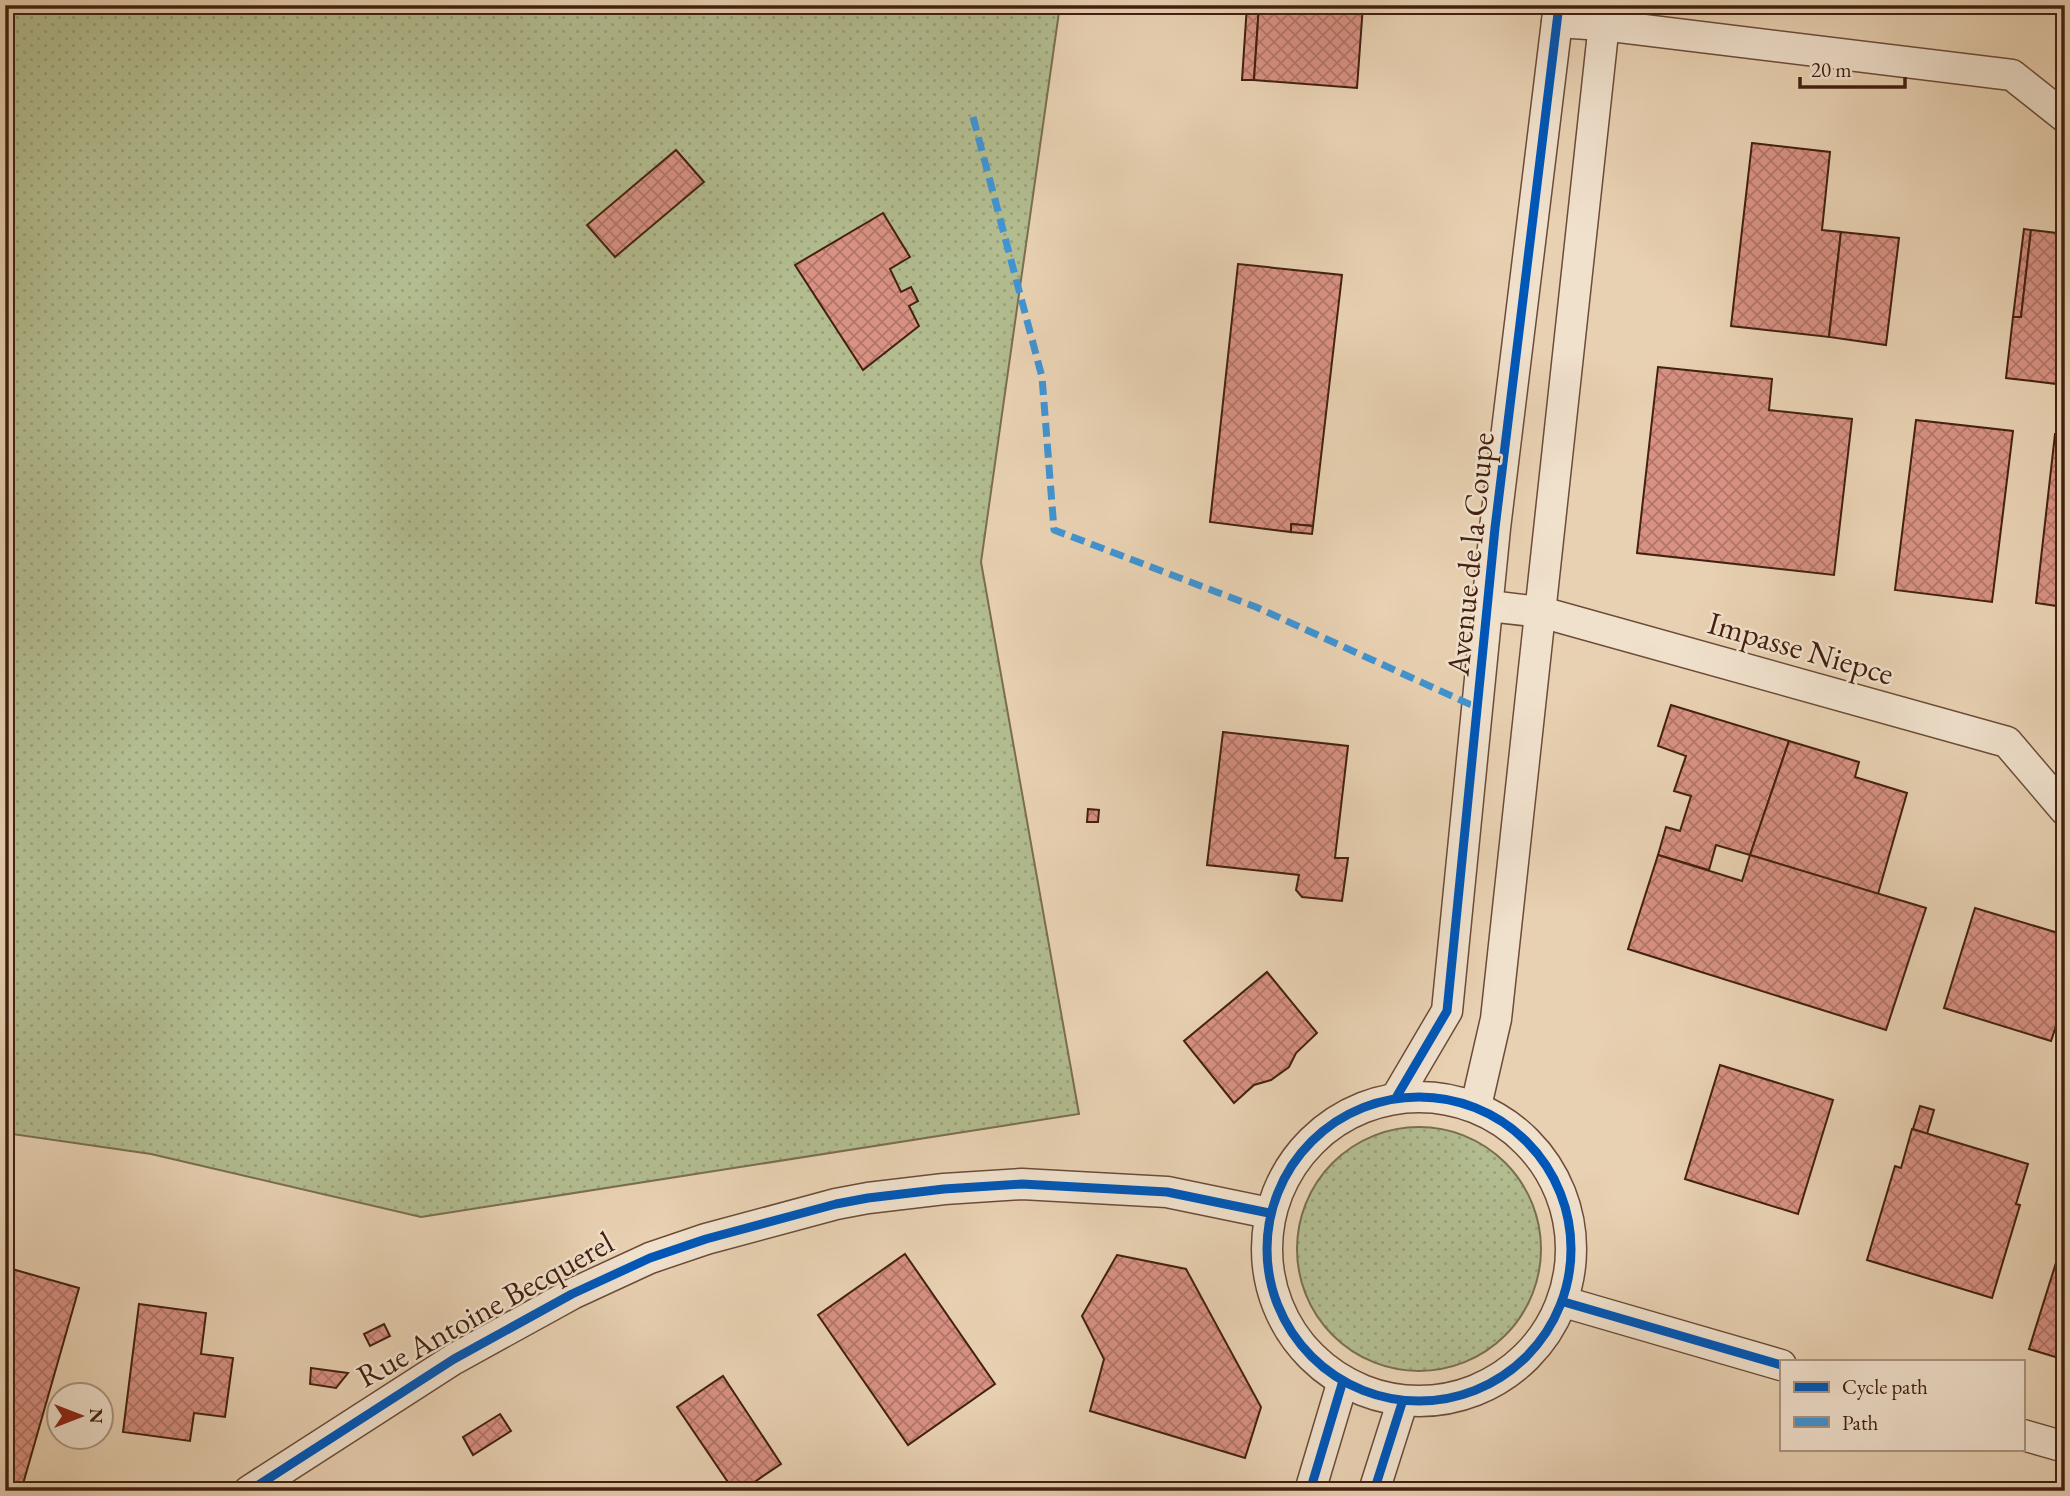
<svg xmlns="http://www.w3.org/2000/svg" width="2070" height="1496" viewBox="0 0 2070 1496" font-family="'EB Garamond',serif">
<defs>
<pattern id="grass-dots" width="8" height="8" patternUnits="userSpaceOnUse" patternTransform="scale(1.75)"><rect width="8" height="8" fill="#b2bc8f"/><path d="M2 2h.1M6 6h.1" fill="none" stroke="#9aa17a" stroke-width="1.8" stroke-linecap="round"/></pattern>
<pattern id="building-cross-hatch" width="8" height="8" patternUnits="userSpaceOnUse" patternTransform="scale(1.75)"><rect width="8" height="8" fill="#d89182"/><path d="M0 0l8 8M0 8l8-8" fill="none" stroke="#b17669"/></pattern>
</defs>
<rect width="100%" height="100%" fill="#e8d1b2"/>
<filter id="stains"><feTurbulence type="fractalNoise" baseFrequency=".00286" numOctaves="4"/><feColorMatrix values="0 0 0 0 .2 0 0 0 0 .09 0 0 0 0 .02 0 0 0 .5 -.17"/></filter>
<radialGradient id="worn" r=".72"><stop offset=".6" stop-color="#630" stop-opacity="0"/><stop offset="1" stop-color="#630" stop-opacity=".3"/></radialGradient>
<g fill="url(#grass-dots)" stroke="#7a6e50" stroke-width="2">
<polygon points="5,5 1060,5 981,562 1079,1114 421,1217 151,1154 5,1133"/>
<circle cx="1419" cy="1249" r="122"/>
</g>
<g fill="url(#building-cross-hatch)" stroke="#432010" stroke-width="2">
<polygon points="1247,5 1259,5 1254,80 1242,80"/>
<polygon points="1259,5 1363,5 1357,88 1254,80"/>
<polygon points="1752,143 1830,152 1822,230 1841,232 1829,337 1731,326"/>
<polygon points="676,150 704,182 615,257 587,225"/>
<polygon points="883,213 910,257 890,269 901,292 911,287 918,301 909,306 919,326 863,370 795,265"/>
<polygon points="2024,229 2031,230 2021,317 2013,317"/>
<polygon points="2031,230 2065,234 2065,385 2006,378 2013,317 2021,317"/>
<polygon points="1841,232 1899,238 1886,345 1829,337"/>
<polygon points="1238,264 1342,275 1313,526 1291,524 1291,532 1210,522"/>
<polygon points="1658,367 1772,379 1769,410 1852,419 1834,575 1637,553"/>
<polygon points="1916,420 2013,431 1992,602 1895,590"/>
<polygon points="2055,434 2065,435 2065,585 2060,585 2057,606 2036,603"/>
<polygon points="1291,524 1313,526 1312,534 1291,532"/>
<polygon points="1671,705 1789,741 1750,855 1716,845 1709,870 1658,855 1666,827 1680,831 1691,796 1674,791 1686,756 1658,746"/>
<polygon points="1223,732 1348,746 1335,858 1348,858 1342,901 1302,897 1296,890 1299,875 1207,865"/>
<polygon points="1789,741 1859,762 1855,777 1907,793 1878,894 1750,855"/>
<polygon points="1088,809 1099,810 1098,822 1087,822"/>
<polygon points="1658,855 1742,881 1750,855 1926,908 1886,1030 1628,949"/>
<polygon points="1975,908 2065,935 2065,999 2051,1041 1944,1008"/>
<polygon points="1267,972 1317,1033 1296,1053 1289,1067 1271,1080 1254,1085 1234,1103 1184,1041"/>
<polygon points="1720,1065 1833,1100 1798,1214 1685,1179"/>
<polygon points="1920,1106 1934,1110 1927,1134 1913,1129"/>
<polygon points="1912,1129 2028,1164 2016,1204 2020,1205 1992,1298 1867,1260 1895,1166 1901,1168"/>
<polygon points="2065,1234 2065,1360 2029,1349"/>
<polygon points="905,1254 995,1384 908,1445 818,1315"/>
<polygon points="1117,1255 1186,1269 1261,1407 1245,1458 1090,1411 1104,1359 1082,1316"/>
<polygon points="5,1267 79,1288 21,1491 5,1491"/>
<polygon points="139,1304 206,1313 201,1354 233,1358 225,1417 194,1413 190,1441 123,1432"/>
<polygon points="384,1324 390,1336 370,1346 364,1334"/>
<polygon points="311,1368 348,1373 336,1388 310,1384"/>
<polygon points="723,1376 781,1464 741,1491 734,1491 677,1407"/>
<polygon points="500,1414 511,1431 473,1455 463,1437"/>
</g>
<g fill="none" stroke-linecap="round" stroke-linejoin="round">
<g stroke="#6c4c38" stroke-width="33">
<g id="street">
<polyline points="1557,22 1603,25 2012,75 2065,117"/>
<polyline points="1489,606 1541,612 2007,742 2065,810"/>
<polyline points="1397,1096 1447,1011 1495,528 1559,5"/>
<circle cx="1419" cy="1249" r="152"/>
<polyline points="1476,1106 1496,1019 1606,5"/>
<polyline points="1564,1302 1781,1365"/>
<polyline points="2023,1435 2065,1447"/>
<polyline points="249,1491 454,1359 572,1294 650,1258 706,1239 836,1204 868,1198 944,1189 1022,1184 1167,1192 1269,1213"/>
<polyline points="1310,1491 1342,1384"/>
<polyline points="1374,1491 1402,1403"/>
</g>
</g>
<use href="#street" stroke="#f0e1cd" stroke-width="30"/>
<polyline stroke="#4094d3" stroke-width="7" stroke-dasharray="14 7" stroke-linecap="butt" points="973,117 1042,377 1054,530 1256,607 1478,708"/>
<g stroke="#f0e1cd" stroke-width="13">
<g id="cycleway">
<polyline points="1397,1096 1447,1011 1495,528 1559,5"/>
<circle cx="1419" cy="1249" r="152"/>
<polyline points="1564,1302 1781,1365"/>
<polyline points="249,1491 454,1359 572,1294 650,1258 706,1239 836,1204 868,1198 944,1189 1022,1184 1167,1192 1269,1213"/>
<polyline points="1310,1491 1342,1384"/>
<polyline points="1374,1491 1402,1403"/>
</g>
</g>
<use href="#cycleway" stroke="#0057b8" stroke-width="9"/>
</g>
<g text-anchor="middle" stroke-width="5" stroke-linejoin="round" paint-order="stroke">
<g font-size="32" fill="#432010" stroke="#f0e1cd">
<text transform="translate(1470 554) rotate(-84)" y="11">Avenue de la Coupe</text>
<text transform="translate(1801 648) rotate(16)" y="11">Impasse Niepce</text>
<text transform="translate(485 1309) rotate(-29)" y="11">Rue Antoine Becquerel</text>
</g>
</g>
<rect width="2070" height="1496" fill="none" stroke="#e8d1b2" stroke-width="28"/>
<rect x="7" y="7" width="2056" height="1482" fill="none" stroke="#432010" stroke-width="3.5"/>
<rect x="14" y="14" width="2042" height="1468" fill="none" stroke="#432010" stroke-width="2"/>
<rect x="1780" y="1360" width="245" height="91" fill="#f0e1cd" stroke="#ab9481" stroke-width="2"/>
<rect x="1794" y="1382" width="35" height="10" fill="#0057b8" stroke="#ab9481" stroke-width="2"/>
<text x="1842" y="1394" font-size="21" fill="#432010">Cycle path</text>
<rect x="1794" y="1417" width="35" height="10" fill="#4094d3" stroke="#ab9481" stroke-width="2"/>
<text x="1842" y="1430" font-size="21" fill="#432010">Path</text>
<g transform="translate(80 1416) rotate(90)"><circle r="33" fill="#f0e1cd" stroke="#ab9481" stroke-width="2"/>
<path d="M0-5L12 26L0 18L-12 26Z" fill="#8f2418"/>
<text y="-10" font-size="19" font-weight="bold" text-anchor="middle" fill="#432010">N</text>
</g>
<path d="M1800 77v10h105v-10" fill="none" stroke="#432010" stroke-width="3.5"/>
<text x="1811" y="77" font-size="21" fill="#432010" stroke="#f0e1cd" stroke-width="5" paint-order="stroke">20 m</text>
<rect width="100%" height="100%" filter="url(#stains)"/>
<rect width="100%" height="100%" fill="url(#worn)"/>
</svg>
